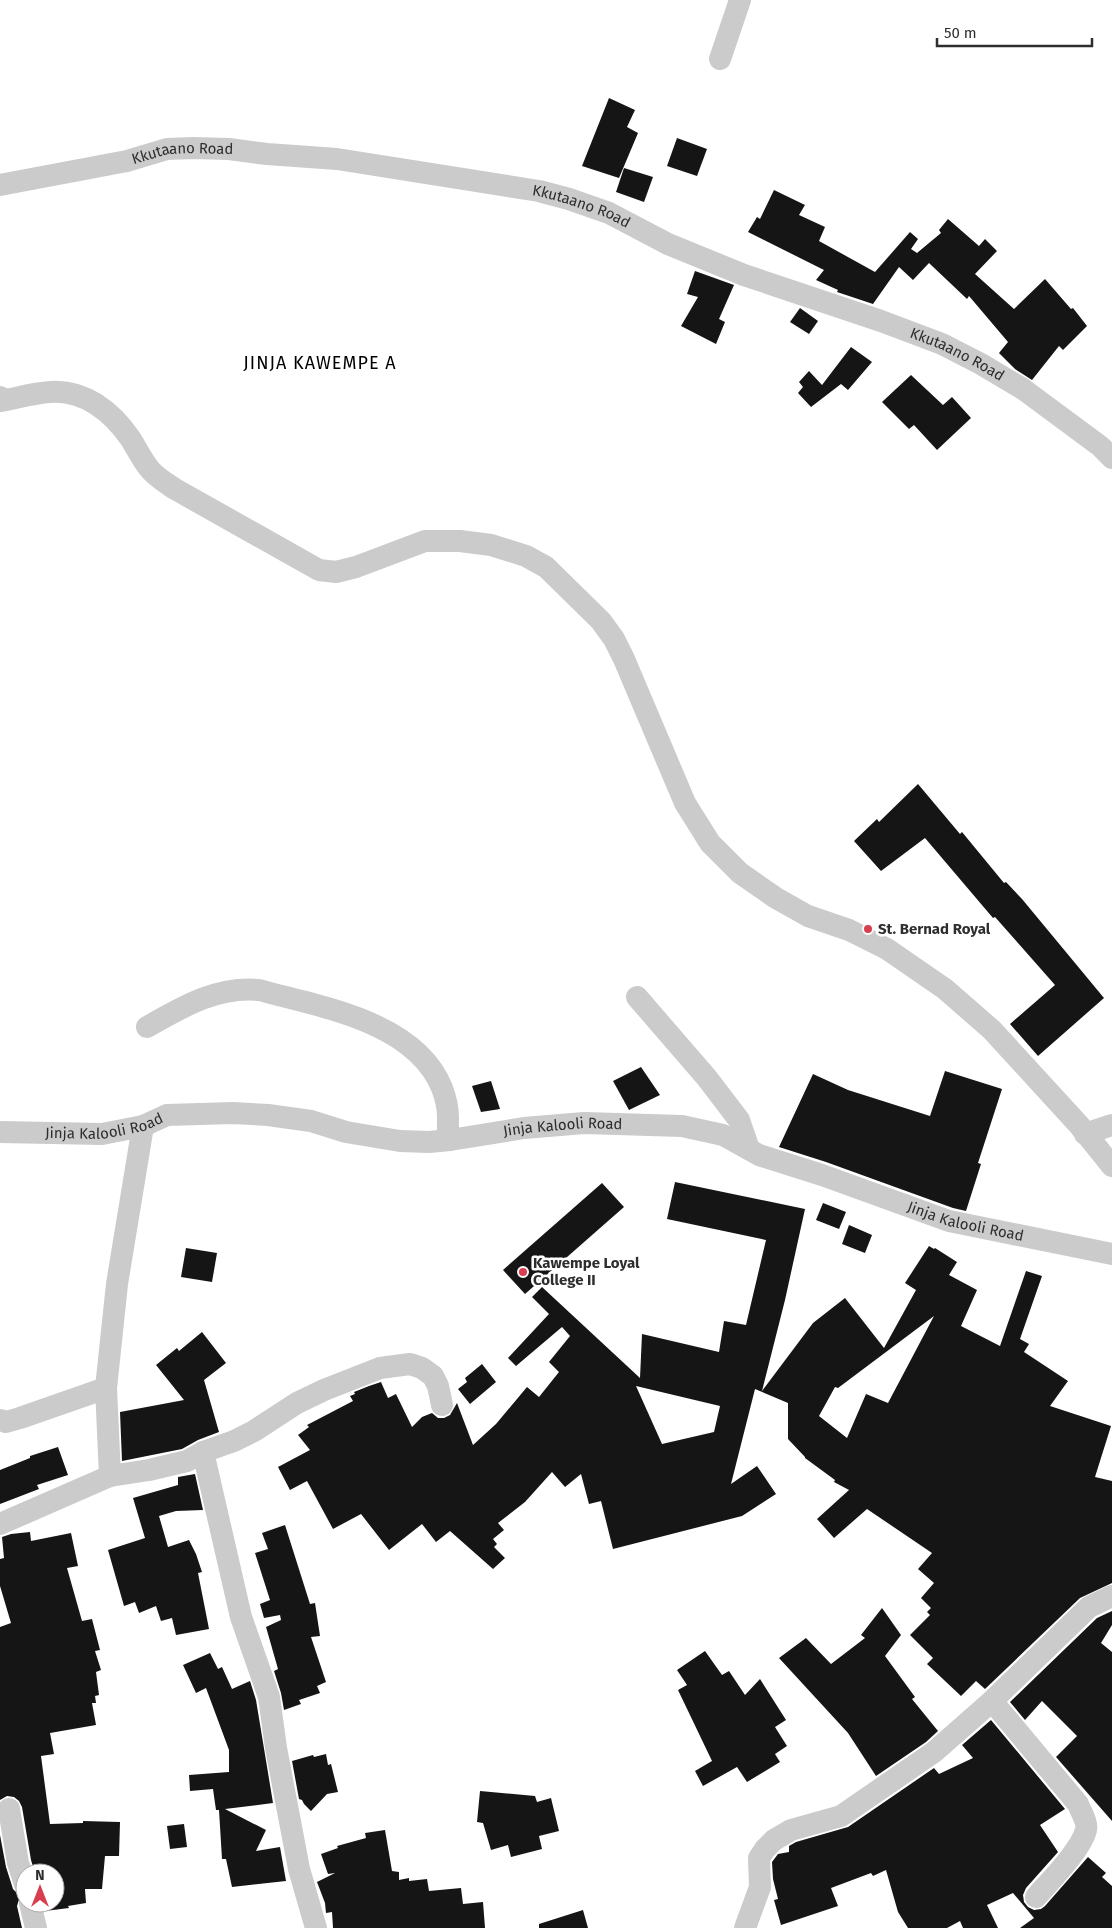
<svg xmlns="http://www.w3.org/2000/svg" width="1112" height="1928" viewBox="0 0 1112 1928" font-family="'Fira Sans',sans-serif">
<rect width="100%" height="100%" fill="#fff"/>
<g fill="#151515" fill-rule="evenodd">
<polygon points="609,98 635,110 627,127 638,133 619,178 582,166"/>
<polygon points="677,138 707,149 697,176 667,166"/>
<polygon points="624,168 653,177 644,202 616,192"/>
<polygon points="774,190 805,205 799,215 825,227 819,241 875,272 910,232 918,239 911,249 917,253 941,233 939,230 948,219 979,246 985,239 997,251 975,274 1014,309 1045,279 1071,309 1073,308 1087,326 1063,350 1059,346 1032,380 1015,369 999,353 1008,342 969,296 967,299 929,263 913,280 899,267 873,304 837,292 838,290 816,280 824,270 748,232 757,217 760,219"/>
<polygon points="695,271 734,285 719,319 725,322 716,344 681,326 698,297 687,294"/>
<polygon points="800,308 818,321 809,334 790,322"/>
<polygon points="851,347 872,362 848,390 841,384 811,407 798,393 803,387 799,382 809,371 822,385"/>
<polygon points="911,375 943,405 952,397 971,418 937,450 914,425 909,429 882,402"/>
<polygon points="918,784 960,834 962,832 1004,883 1006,882 1022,899 1104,998 1038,1056 1010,1024 1055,985 995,917 993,918 925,838 881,871 854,841 877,819 879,822"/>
<polygon points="641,1067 660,1095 629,1110 613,1081"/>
<polygon points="945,1071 1002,1089 978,1163 981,1164 966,1211 953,1208 826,1162 779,1147 813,1074 848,1090 930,1116"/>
<polygon points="491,1081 500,1109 481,1112 472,1086"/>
<path d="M675,1182l130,27 -20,91 -23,91 51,-68 32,-25 39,50 32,-58 -11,-7 24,-37 5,3 1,-1 22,14 -8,13 28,15 -16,36 39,20 26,-75 16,5 -22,63 9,5 -5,8 44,29 -18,25 61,20 -16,51 17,4v102l-32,15 -95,91 -9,-8 -15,15 -34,-32 6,-6 -23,-23 20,-20 -3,-3 4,-4 -10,-10 13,-15 -16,-14 14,-16 -65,-44 -33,29 -17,-19 32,-29 -15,-8 1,-2 -30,-22v-1l-17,-18v-36l-33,-14 -24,95 26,-18 19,28 -34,22 -129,33 -12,-48 -12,3 -8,-30 -16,13 -13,-15 -27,30 -27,21 6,7 -11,9 4,5 -3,3 11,11 -12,11 -43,-38 -14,11 -14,-18 -33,26 -28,-36 -28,15 -26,-48 -17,9 -12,-23 32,-17 -12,-15 11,-8 -2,-2 46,-24 -3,-5 5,-2 -1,-2 15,-6 12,-4 7,16 8,-4 16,33 10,-10 10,-4 6,5h6l6,-3 7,-12 16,42 23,-21 31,-37 12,10 20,-25 -10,-10 21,-26 -8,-9 -46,39 -8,-8 41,-44 -17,-17 10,-10 98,91 2,-44 77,18 5,-31 22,4 20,-85 -99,-21zM934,1316l-46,87 -22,-9 -19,44 -28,-22 16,-29 3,1zM636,1386l84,20 -6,26 -52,12z"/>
<polygon points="602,1183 624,1207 525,1294 503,1270"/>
<polygon points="823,1203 846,1212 839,1229 816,1220"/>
<polygon points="849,1225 872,1235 865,1253 842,1244"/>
<polygon points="186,1248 217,1253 212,1282 181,1277"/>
<polygon points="202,1332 226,1363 204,1380 219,1432 198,1440 182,1449 122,1461 120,1412 184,1400 156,1365 177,1348 179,1351"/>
<polygon points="482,1364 496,1382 470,1404 458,1389 467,1382 465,1378"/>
<polygon points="58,1447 68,1475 37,1485 39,1489 0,1504 0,1470 30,1458 30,1456"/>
<polygon points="195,1474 203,1510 176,1511 159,1516 168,1547 189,1540 196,1554 202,1572 198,1573 209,1629 176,1635 172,1618 161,1621 156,1606 139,1613 135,1602 124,1606 108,1550 145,1538 133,1498 178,1485 178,1477"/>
<polygon points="285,1525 310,1604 315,1603 320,1636 311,1637 326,1682 317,1686 320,1693 299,1700 301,1704 284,1710 281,1693 274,1671 278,1669 266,1627 281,1620 280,1615 264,1618 260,1604 270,1600 255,1553 268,1549 262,1533"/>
<polygon points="30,1532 31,1541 71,1533 78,1566 67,1568 82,1621 92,1619 100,1650 95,1651 101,1670 96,1672 99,1695 95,1696 96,1703 92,1703 96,1725 50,1733 54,1754 41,1756 50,1824 83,1823 83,1821 120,1822 119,1856 105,1856 102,1889 85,1889 86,1903 68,1906 69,1908 45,1911 44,1903 55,1903 55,1873 35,1873 31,1860 22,1807 19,1801 14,1797 7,1796 0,1800 0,1627 11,1623 0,1586 0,1559 4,1558 2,1537 11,1534"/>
<polygon points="882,1608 901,1635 885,1656 915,1697 912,1699 938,1731 926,1742 876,1776 848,1733 779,1658 806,1638 831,1664 865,1638 861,1635"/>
<polygon points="1112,1611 1112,1625 1101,1643 1112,1652 1112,1821 1056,1757 1077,1736 1042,1701 1025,1720 1010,1702 1097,1618"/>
<polygon points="705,1651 722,1675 729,1671 745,1695 760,1679 786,1720 775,1727 787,1746 775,1754 780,1762 747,1782 737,1767 703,1786 695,1771 712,1761 678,1690 687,1685 677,1670"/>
<polygon points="210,1653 218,1669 222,1667 232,1689 250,1681 256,1700 273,1803 225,1809 266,1830 256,1851 280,1847 286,1881 232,1887 226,1859 222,1859 219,1810 216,1810 213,1789 190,1791 189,1775 229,1772 229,1750 206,1688 196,1693 183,1665"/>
<polygon points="991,1720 1065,1809 1040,1825 1058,1852 1026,1888 1023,1895 1024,1902 1028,1907 1034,1910 1041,1909 1045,1906 1088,1857 1106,1873 1102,1877 1112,1886 1112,1928 1020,1928 1034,1918 1013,1893 987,1905 998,1928 963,1928 960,1921 947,1928 908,1928 898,1912 886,1870 873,1876 871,1873 831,1888 838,1906 781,1925 774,1900 778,1899 773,1879 772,1862 778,1854 789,1852 789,1846 796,1842 848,1827 934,1768 939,1774 973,1758 962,1745"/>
<polygon points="326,1754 328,1765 331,1764 338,1792 327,1794 311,1811 304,1804 302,1800 299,1799 292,1761 313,1755 314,1757"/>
<polygon points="480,1791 535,1796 537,1802 551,1798 559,1831 539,1836 542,1849 511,1857 508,1845 491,1850 483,1823 477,1822"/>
<polygon points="184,1824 187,1847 170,1849 167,1826"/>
<polygon points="385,1830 392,1871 399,1872 399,1880 409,1878 409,1881 427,1879 429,1891 461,1888 463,1904 483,1902 485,1928 333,1928 332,1912 326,1913 325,1903 317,1882 335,1873 328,1874 321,1854 338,1848 337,1846 366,1838 365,1833"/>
<polygon points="0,1835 6,1867 13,1889 20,1896 17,1906 22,1928 0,1928"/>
<polygon points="583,1910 588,1928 539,1928 539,1924"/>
</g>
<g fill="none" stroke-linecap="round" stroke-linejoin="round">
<g stroke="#cbcbcb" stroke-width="22">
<polyline points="720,59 740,0"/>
<path id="s1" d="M0,185l127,-24 40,-12 26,-1 36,1 38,5 70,5 202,32 30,8 40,14 59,31 76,31 137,46 61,23 39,20 42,25 77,57 12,12"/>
<path d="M0,397l1,4c16,-3 33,-8 49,-9 34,-3 62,20 80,46 6,9 11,20 18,29 6,9 18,16 27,22l144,81 17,2 20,-5 69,-26h35l31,4 35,11 20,11 55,54 13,18 10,20 61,144 25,40 30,30 36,25 32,18 41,14 38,19 58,40 47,41 87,95 33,41"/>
<polyline points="637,997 707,1078 739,1120 749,1149"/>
<path d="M147,1027c35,-20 70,-41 112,-37 61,17 156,31 183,98 3,8 6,20 6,29 0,9 -1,14 2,23"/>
<path id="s2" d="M0,1132l102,2 41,-8 24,-11 66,-2 35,2 43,6 35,11 54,9 29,1 21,-2 74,-12 60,-5 98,3 41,9 36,20 63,20 127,46 163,33"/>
<polyline points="1085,1134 1112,1125"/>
<polyline points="0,1420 6,1422 20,1418 106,1388"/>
<polyline points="203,1452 241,1617 269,1697 276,1748 299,1869 316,1928"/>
<polyline points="110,1476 106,1388 117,1284 143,1126"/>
<polyline points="0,1524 110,1476 149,1470 187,1461 203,1452 234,1441 254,1431 297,1403 324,1390 380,1368 410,1364 422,1368 433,1376 438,1386 442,1405"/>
<polyline points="992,1701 1089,1607 1112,1596"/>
<polyline points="9,1809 18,1863 25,1884"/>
<polyline points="30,1903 36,1928"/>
<path d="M745,1928l15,-41 -1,-29 6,-9 9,-9 17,-10 50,-14 93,-64 58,-51 86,103c3,8 10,19 8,26 -5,20 -36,51 -50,67"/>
</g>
</g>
<g fill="#d83e4f" stroke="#fff" stroke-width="2">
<circle cx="868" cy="929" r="5"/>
<circle cx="523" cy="1272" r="5"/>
</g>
<g text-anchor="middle" stroke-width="5" stroke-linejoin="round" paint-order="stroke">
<g font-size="15" fill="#2e2e2e" stroke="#fff">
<text dy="5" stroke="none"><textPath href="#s1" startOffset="186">Kkutaano Road</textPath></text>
<text dy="5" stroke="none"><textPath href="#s1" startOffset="591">Kkutaano Road</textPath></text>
<text dy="5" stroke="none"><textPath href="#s1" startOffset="996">Kkutaano Road</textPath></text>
<text dy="5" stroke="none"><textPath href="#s2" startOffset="105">Jinja Kalooli Road</textPath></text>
<text dy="5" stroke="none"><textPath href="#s2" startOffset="570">Jinja Kalooli Road</textPath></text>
<text dy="5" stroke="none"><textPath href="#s2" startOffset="990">Jinja Kalooli Road</textPath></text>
</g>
<g font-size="15" font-weight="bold" fill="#2e2e2e" stroke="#fff" text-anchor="start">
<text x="878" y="934">St. Bernad Royal</text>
<text x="533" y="1268">Kawempe Loyal<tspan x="533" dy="17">College II</tspan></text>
</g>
<g font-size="18" letter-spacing="1" fill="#000" stroke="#fff">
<text x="320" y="369">JINJA KAWEMPE A</text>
</g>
</g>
<g transform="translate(40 1888)"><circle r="24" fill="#ffffff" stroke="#ababab"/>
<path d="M0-4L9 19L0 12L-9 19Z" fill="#d83e4f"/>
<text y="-8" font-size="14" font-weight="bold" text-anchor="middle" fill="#2e2e2e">N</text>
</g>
<path d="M937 38v8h155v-8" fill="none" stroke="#2e2e2e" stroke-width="2.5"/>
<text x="944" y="38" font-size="15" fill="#2e2e2e" stroke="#ffffff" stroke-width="4" paint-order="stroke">50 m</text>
</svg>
